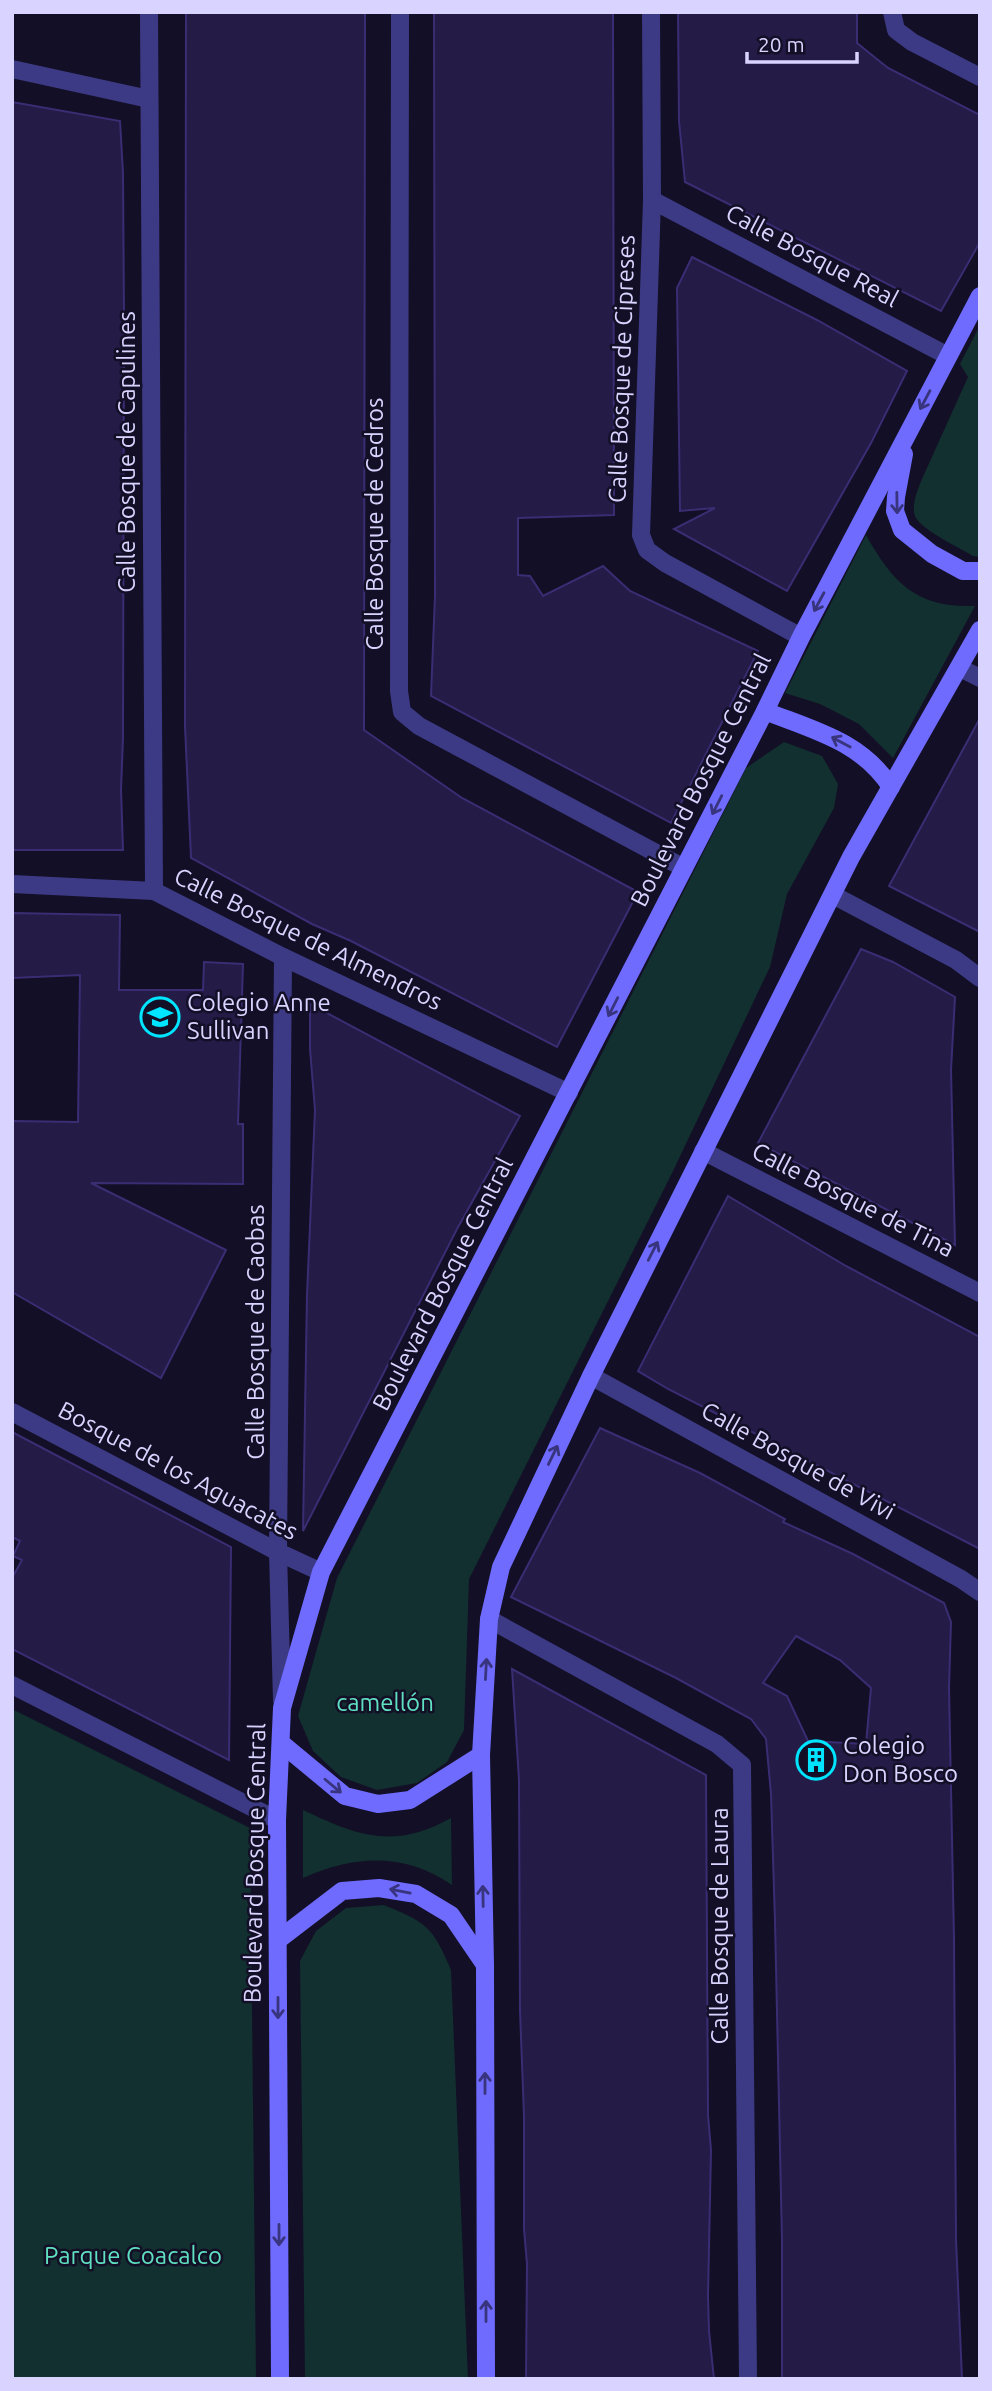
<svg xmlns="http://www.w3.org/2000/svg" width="992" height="2391" viewBox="0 0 992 2391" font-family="Ubuntu,sans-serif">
<rect width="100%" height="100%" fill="#130f26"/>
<g fill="#12302f">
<path d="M980,325v232l-7,-1c-13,-8 -49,-25 -57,-38 -6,-11 2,-29 6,-39l46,-102 -8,-13z"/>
<path d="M866,535c27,48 50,73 109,71l-82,152 -34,-34 -39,-20 -35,-11z"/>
<polygon points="784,742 822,756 838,784 834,808 787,894 770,967 673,1171 469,1579 464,1730 447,1762 417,1783 377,1790 341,1777 313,1751 298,1716 337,1578 746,768"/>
<polygon points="12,1709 250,1828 256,2379 12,2379"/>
<path d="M303,1810c55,26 91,40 148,8l1,67c-48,-33 -97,-30 -149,-7z"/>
<path d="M384,1905c43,18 48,21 67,65l17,409h-163l-5,-418 16,-30 30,-23z"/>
</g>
<g fill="#241b47" stroke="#3b2d73" stroke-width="2" fill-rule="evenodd">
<polygon points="186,12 365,12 364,730 462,798 638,892 557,1047 351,941 312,924 191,858 185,726"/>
<polygon points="434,12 613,12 614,515 518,518 518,575 530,576 543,596 603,566 630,591 758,651 671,823 431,696 435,596"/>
<polygon points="678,12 857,12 857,43 888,68 980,115 980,242 941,311 685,182 679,121"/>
<polygon points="12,102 120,121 123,173 124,319 123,738 121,789 123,850 12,850"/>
<polygon points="692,257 817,320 907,371 871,443 787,591 674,529 715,508 680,511 677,288"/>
<polygon points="980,718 980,932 889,886"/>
<polygon points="12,913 120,915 119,990 203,990 204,962 243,964 238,1124 243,1124 243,1184 91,1183 226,1250 161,1378 12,1292 12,1121 78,1122 80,975 12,978"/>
<polygon points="861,949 893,962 955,997 951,1070 955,1245 758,1143"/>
<polygon points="310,1004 520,1116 457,1229 303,1531 307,1295 315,1110 310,1049"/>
<polygon points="728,1196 846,1266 980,1337 980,1549 668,1389 638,1371"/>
<path d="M600,1428l100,45 85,46 -2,3 70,32 91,49 7,19 -2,66 5,251 2,300 6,140h-180v-138l-7,-320 -4,-127 -5,-55 -15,-20 -75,-41 -165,-81zM796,1636l44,24 31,28 -5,56 -58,-3 -21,-45 -24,-13z"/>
<polygon points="12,1432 231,1547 229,1760 12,1649 12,1578 22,1560 13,1556 20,1541 12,1537"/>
<polygon points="512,1669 706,1775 708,2115 711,2150 708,2296 709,2331 714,2379 526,2379 527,2264 524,2229 524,2116 520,2011 519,1780"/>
</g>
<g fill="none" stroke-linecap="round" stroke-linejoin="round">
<g stroke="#3d3a85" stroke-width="18">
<polyline points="149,12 154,891"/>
<polyline points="400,12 399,691 402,712 419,726 684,868"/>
<polyline points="651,12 652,200 641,535 647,550 665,563 801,637"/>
<polyline points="892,12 896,30 912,42 980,77"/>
<polyline points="12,69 149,99"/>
<polyline points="652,200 948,356"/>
<polyline points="960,668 980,678"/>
<polyline points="12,884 154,891 283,957 569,1093"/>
<polyline points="833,895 956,960 980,978"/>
<polyline points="703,1151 980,1293"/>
<polyline points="591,1376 961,1579 980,1592"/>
<polyline points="12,1412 278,1552 321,1572"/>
<polyline points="489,1619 717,1744 742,1765 748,2379"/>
<polyline points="12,1685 277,1820"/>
<polyline points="282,1701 278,1552 283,957"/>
</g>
<g stroke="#6f6bff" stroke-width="18">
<polyline points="904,454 896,497 895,511 902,530 932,554 963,571 980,571"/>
<path d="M765,711c48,19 96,30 126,76"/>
<polyline points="281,1743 345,1796 378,1804 410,1800 481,1755"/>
<polyline points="278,1940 342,1891 379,1888 416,1894 451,1915 485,1965"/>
<polyline points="280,2379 277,1820 282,1708 321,1572 765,711 801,637 980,296"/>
<polyline points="486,2379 485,1965 481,1755 489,1619 501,1567 591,1376 851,857 980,630"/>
</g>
</g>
<defs><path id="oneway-shaft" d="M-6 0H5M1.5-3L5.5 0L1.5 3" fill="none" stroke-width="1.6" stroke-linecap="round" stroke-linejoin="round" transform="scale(1.75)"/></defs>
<g stroke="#38347d">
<use href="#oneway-shaft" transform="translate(925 400) rotate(118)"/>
<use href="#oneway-shaft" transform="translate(897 503) rotate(89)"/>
<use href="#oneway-shaft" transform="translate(819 602) rotate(118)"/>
<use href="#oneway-shaft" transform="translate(841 742) rotate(-152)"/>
<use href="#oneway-shaft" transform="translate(717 805) rotate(117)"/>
<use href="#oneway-shaft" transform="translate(613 1007) rotate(117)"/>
<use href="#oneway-shaft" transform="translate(653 1251) rotate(-63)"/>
<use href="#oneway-shaft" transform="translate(553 1455) rotate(-64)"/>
<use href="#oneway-shaft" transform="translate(486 1669) rotate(-87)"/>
<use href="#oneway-shaft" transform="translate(333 1786) rotate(40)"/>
<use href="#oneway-shaft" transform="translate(400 1891) rotate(-169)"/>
<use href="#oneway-shaft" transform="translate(483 1896) rotate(-91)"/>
<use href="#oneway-shaft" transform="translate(278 2008) rotate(90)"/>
<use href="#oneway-shaft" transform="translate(485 2083) rotate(-90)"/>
<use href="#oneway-shaft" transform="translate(279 2235) rotate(90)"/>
<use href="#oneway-shaft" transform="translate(486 2311) rotate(-90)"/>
</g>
<defs>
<g id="university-ring" transform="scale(2.0125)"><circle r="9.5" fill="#130f26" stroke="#00e5ff" stroke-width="1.5"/><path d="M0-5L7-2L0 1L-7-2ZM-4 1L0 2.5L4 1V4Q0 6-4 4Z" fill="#00e5ff"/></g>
<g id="building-ring" transform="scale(2.0125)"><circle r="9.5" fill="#130f26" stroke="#00e5ff" stroke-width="1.5"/><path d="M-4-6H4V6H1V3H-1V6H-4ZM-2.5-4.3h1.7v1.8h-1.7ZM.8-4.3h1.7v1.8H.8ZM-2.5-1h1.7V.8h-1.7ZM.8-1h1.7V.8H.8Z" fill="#00e5ff"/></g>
</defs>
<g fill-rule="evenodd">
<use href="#university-ring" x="160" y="1017"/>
<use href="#building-ring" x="816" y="1760"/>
</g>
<g text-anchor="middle" stroke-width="5" stroke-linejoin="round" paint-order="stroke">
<g font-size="24" fill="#d9d4ff" stroke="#130f26">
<text transform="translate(812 256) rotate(28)" y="8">Calle Bosque Real</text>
<text transform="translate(622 369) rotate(-88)" y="8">Calle Bosque de Cipreses</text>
<text transform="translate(127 452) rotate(-90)" y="8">Calle Bosque de Capulines</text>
<text transform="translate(375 524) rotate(-90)" y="8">Calle Bosque de Cedros</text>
<text transform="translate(701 780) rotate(-63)" y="8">Boulevard Bosque Central</text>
<text transform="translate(308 939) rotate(26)" y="8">Calle Bosque de Almendros</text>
<text transform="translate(853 1200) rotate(27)" y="8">Calle Bosque de Tina</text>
<text transform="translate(443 1284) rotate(-63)" y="8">Boulevard Bosque Central</text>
<text transform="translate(256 1332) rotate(-90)" y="8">Calle Bosque de Caobas</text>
<text transform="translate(798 1461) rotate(29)" y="8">Calle Bosque de Vivi</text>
<text transform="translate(178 1471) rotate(28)" y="8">Bosque de los Aguacates</text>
<text transform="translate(255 1863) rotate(-89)" y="8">Boulevard Bosque Central</text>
<text transform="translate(720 1926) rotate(-90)" y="8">Calle Bosque de Laura</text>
</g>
<g font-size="24" fill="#d9d4ff" stroke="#130f26" text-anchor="start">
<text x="187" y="1011">Colegio Anne<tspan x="187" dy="28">Sullivan</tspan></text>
<text x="843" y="1754">Colegio<tspan x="843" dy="28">Don Bosco</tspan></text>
</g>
<g font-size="24" fill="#5fe0c0" stroke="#130f26">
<text x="385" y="1711">camellón</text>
<text x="133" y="2264">Parque Coacalco</text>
</g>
</g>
<rect width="992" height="2391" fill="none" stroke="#d9d4ff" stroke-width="28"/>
<path d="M747 52v10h110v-10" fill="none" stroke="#d9d4ff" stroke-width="3.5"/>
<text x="758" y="52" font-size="21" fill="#d9d4ff" stroke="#130f26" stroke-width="5" paint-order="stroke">20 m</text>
</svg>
